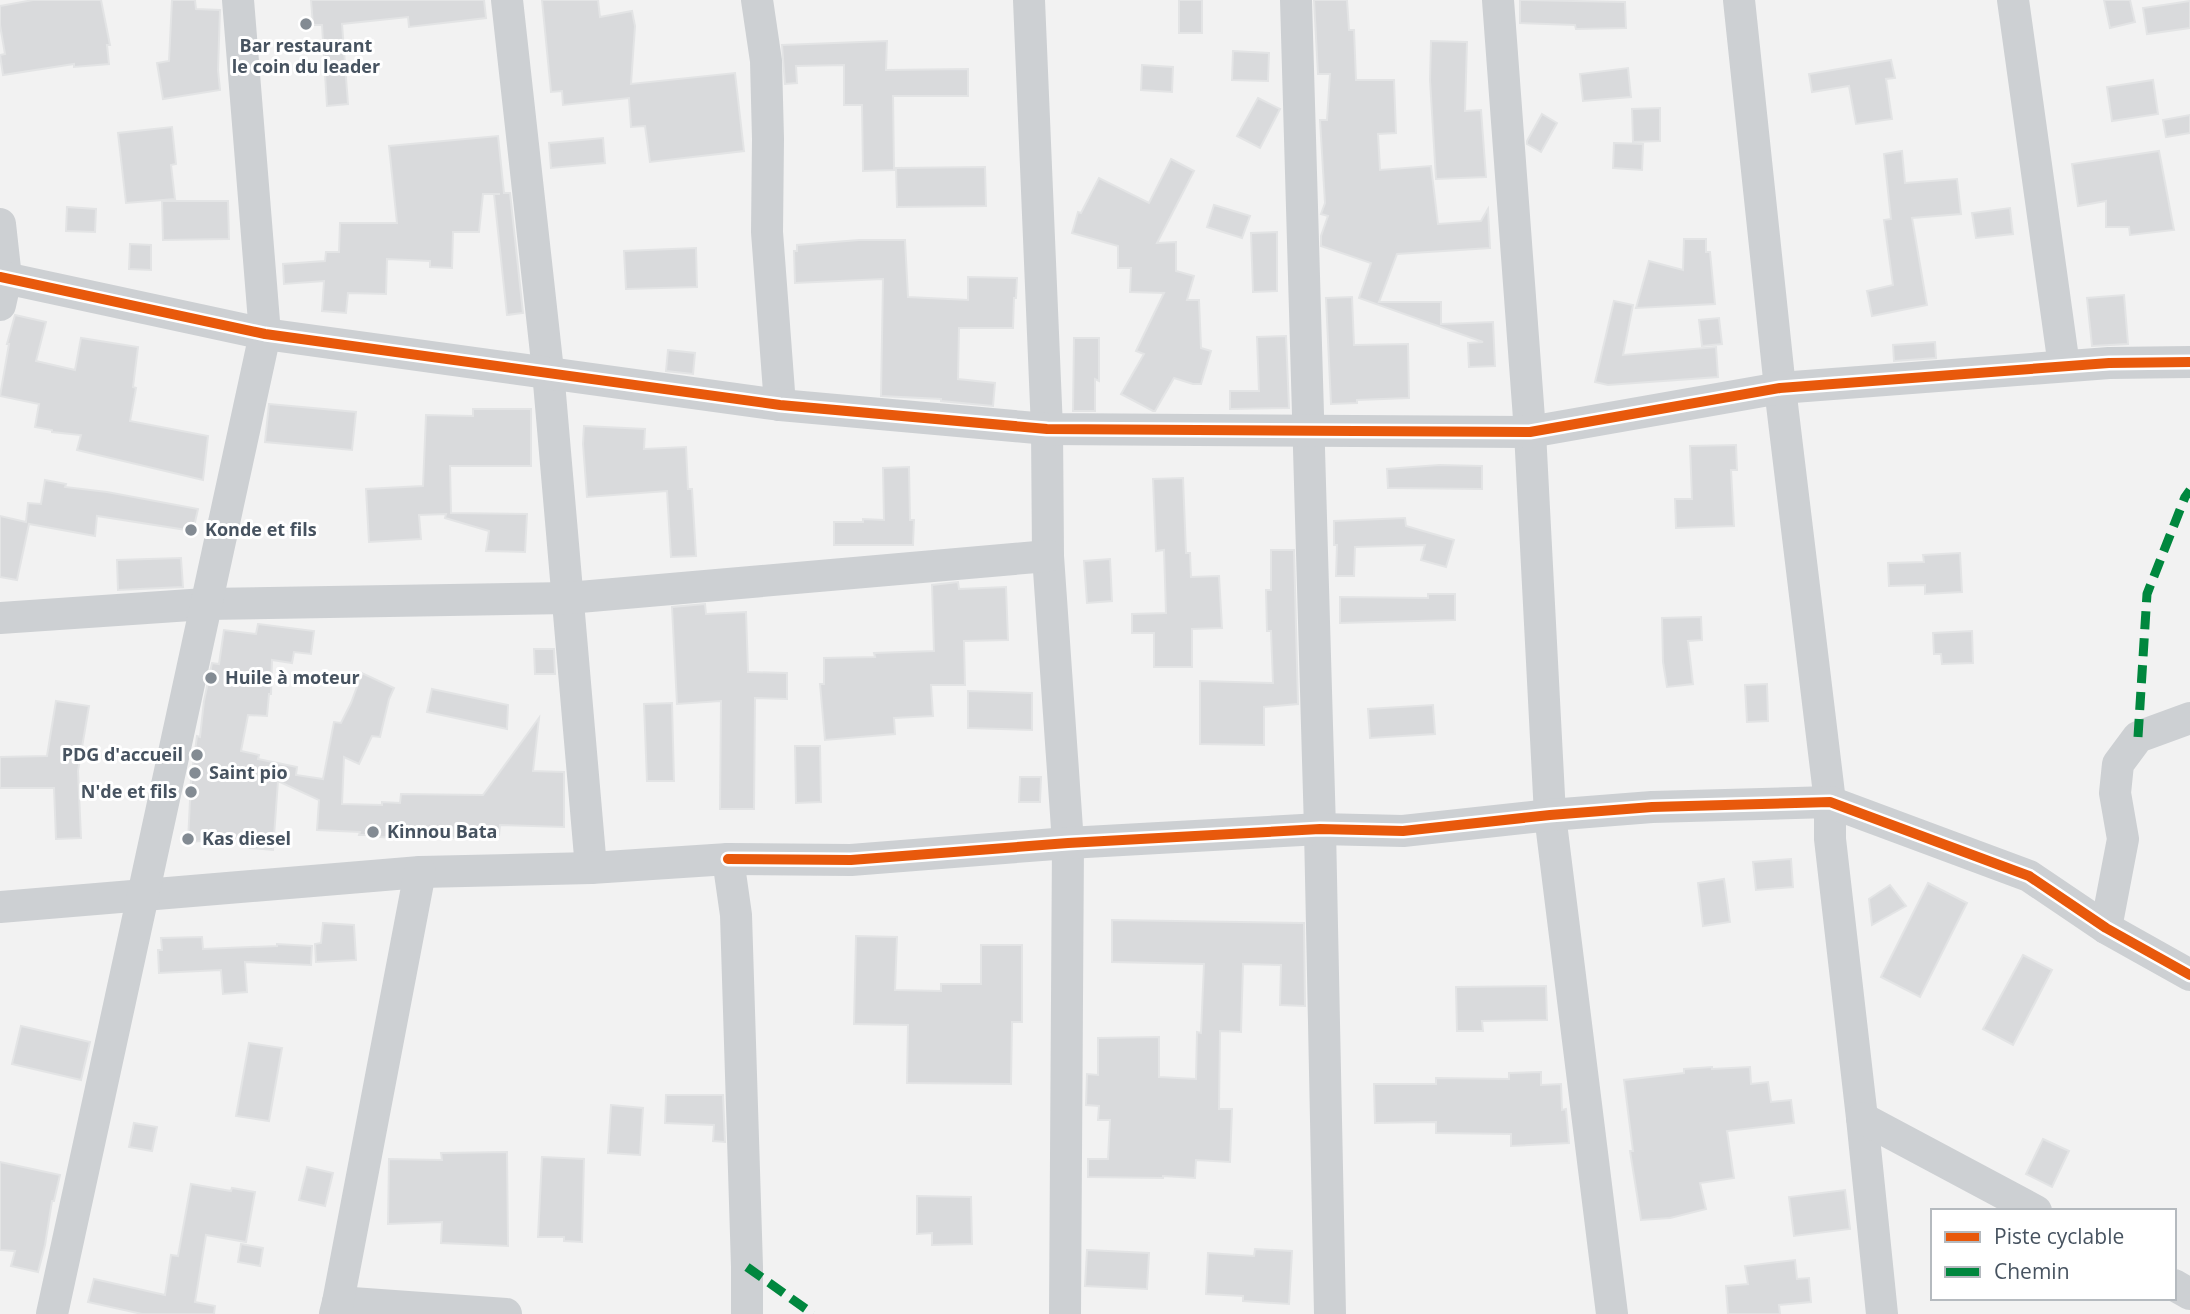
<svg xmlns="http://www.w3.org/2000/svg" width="2190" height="1314" viewBox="0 0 2190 1314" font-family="'Open Sans',sans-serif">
<rect width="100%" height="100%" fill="#f2f2f2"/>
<g fill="#d9dadc" stroke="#e3e4e5" stroke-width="2">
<polygon points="33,0 101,0 110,45 107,45 109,64 74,67 74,64 3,75 0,55 5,54 0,25 0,6"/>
<polygon points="172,0 195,0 196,9 220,10 218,70 220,90 163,99 157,63 169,61"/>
<polygon points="311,0 484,0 486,18 409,27 408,17 342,24 348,104 327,106 322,25 313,25"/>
<polygon points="542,0 598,0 600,17 632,11 635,26 631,84 735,73 744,151 650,162 645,126 631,127 629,98 563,105 562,91 551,92"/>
<rect x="1179" y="0" width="23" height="33"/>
<polygon points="1314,0 1347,0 1349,30 1354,30 1356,80 1394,80 1396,133 1378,134 1380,170 1431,166 1438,224 1481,221 1488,209 1490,248 1397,254 1379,302 1441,302 1441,324 1493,322 1495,366 1469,367 1468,343 1483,342 1359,298 1371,263 1321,246 1321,236 1328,216 1321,214 1325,203 1320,120 1327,120 1330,74 1318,74"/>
<polygon points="1520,0 1625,2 1626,28 1576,29 1575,25 1520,23"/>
<polygon points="2104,0 2130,0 2135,22 2110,28"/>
<polygon points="2190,1 2190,28 2147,34 2143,8"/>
<polygon points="887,41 886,70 968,69 968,96 893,96 894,170 863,171 862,105 844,105 844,65 796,66 797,83 785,84 782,45"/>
<polygon points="1431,41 1467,42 1465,111 1481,110 1486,177 1436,179 1430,80"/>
<polygon points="1233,51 1269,53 1268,81 1232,80"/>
<polygon points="1891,60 1895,78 1886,79 1892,119 1856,124 1849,86 1812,92 1809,74"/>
<polygon points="1142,65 1173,67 1172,92 1141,90"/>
<polygon points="1628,68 1631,97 1583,101 1580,74"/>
<polygon points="2153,80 2158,114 2112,121 2107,87"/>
<polygon points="1258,98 1280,109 1260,148 1237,136"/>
<polygon points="1660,108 1660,141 1633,142 1632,109"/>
<polygon points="1542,114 1557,123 1541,152 1527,144 1527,141"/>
<polygon points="2190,115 2190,133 2166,137 2163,120"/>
<polygon points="172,127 176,164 171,165 175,199 126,203 118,133"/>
<polygon points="498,136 504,193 510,193 523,313 507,315 494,194 500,194 483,194 479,232 453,232 452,268 430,267 430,261 387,259 386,294 348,293 346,313 322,311 324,281 284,284 283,264 325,261 326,252 339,252 340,223 397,223 389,146"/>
<polygon points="603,138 605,163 551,168 549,143"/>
<polygon points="1614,143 1643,144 1642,170 1613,168"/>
<polygon points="1902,151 1905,183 1957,179 1961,214 1912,218 1927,305 1872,316 1867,291 1893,285 1884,220 1891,219 1884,154"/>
<polygon points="2159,151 2174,230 2130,235 2129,227 2106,227 2106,201 2078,206 2072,164"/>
<polygon points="1171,159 1194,171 1157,243 1176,242 1176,271 1194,276 1187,300 1199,300 1201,348 1211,351 1201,384 1193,384 1174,378 1155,411 1153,411 1121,394 1144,354 1136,351 1164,293 1130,292 1131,268 1118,268 1118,246 1072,233 1078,212 1081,213 1099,178 1149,203"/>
<polygon points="985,167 986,206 897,207 896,168"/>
<polygon points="162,201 228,201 229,239 163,240"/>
<polygon points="1214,205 1250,216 1242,238 1207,227"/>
<polygon points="67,207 96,209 95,232 66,231"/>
<polygon points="2010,208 2013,234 1976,238 1972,213"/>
<polygon points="1277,232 1277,291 1253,292 1251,233"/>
<polygon points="1684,239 1706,239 1706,252 1710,252 1715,304 1636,308 1649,261 1683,270"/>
<polygon points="859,240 905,240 908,297 968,300 968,277 1017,278 1016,298 1014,298 1013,328 959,328 958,379 995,383 993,406 941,401 941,399 881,396 883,279 795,283 794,251 797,251 797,245"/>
<polygon points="130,244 151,245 151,270 129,269"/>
<polygon points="696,248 697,287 626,289 624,251"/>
<polygon points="2124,295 2128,344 2092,346 2087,298"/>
<polygon points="1352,297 1354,345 1408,344 1409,398 1357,400 1357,403 1331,404 1326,298"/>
<polygon points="1614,301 1633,305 1623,355 1716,347 1718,377 1608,385 1595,382"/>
<polygon points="15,315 46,322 36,361 75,370 81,338 138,347 133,387 136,388 130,421 208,436 203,480 77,450 81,435 52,432 52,430 35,427 39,404 0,396 9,344 7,344"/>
<polygon points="1719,318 1722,344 1702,346 1699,320"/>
<polygon points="1286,336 1289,408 1230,409 1230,391 1259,391 1257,337"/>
<polygon points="1074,338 1099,338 1099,381 1095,379 1095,411 1073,411"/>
<polygon points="1935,342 1936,358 1894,361 1893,345"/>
<polygon points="668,350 695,353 693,374 666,371"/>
<polygon points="269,404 356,412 352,450 265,442"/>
<polygon points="473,409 531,409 531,466 450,466 451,513 527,514 525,552 486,551 489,531 445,518 446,514 419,515 421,539 369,542 366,489 423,486 426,415 473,416"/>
<polygon points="584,426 645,429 644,449 686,447 688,489 692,489 696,556 671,557 667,491 587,497 583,444"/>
<polygon points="1736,445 1737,470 1731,470 1734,526 1676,528 1675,499 1692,499 1690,446"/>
<polygon points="1439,465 1482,466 1482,489 1388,488 1387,469"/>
<polygon points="909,467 910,520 914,520 913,545 834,545 834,522 863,522 863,519 884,520 883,468"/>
<polygon points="1183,478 1186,553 1190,553 1191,577 1219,576 1222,628 1192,629 1192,667 1154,667 1154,633 1132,633 1132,614 1166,613 1164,550 1156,551 1153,479"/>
<polygon points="45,480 66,484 65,487 107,492 198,509 193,531 97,516 95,536 29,524 17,580 0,577 0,516 26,522 28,503 41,504"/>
<polygon points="1405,518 1406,526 1454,540 1446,567 1421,560 1425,545 1355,547 1354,576 1336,576 1337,545 1334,545 1334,521"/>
<polygon points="1271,550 1294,550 1298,704 1264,707 1264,745 1200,744 1200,681 1273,683 1271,631 1267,631 1266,590 1271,590"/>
<polygon points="1960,553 1962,592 1925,594 1925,585 1889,586 1888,563 1924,562 1923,555"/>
<polygon points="181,558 183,587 118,590 117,560"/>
<polygon points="1110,559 1112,601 1087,603 1084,561"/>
<polygon points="958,582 959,589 1006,587 1008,640 964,641 965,685 931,685 933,716 894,718 895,734 825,740 820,684 824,684 824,658 875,657 874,653 934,651 932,585"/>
<polygon points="1428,594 1455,594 1455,620 1340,623 1340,597 1428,598"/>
<polygon points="705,604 706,614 746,612 748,672 787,673 787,699 755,698 754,809 720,809 721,701 677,704 672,607"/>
<polygon points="1701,617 1702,640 1688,641 1693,684 1667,687 1663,662 1662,618"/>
<polygon points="258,624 314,631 311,654 294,652 292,663 272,660 271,694 269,694 267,716 248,715 241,751 259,755 258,759 297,767 296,775 323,779 334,722 341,723 351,703 362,673 394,688 389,699 380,737 372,736 359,764 344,757 342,804 382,805 382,802 400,803 401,794 483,795 539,718 533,771 564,772 564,827 500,825 499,835 460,833 460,838 409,837 409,839 380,837 380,835 359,835 360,832 317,830 319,800 278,781 273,850 250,848 250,838 188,842 191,780 197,736 200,737 204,701 212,663 219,664 224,630 256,634"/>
<polygon points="1972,631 1973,663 1942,664 1941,654 1934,654 1933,633"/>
<polygon points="534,649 554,649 555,674 535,674"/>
<polygon points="1767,684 1768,721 1747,722 1745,685"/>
<polygon points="432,689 508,705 507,729 427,712"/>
<polygon points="968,691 1032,693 1032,730 968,728"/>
<polygon points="56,701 89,706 78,771 81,838 56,839 54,788 0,788 0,757 47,756"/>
<polygon points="672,703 674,781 647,781 644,704"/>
<polygon points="1433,705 1435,734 1370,738 1368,709"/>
<polygon points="795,746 820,746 821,802 796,803"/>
<polygon points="1020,777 1041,777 1040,802 1019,802"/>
<polygon points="1791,859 1793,887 1756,890 1753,862"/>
<polygon points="1724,879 1730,922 1703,926 1698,883"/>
<polygon points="1928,883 1967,903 1920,997 1881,977"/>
<polygon points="1890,885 1906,906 1872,925 1869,899"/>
<polygon points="1112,920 1304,923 1305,1006 1280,1005 1281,965 1243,964 1241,1032 1220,1031 1219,1109 1232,1109 1230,1162 1196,1160 1195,1178 1163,1176 1163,1178 1088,1177 1088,1159 1108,1159 1110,1120 1098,1120 1099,1106 1086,1105 1087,1074 1098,1075 1098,1038 1159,1037 1159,1077 1196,1079 1197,1032 1201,1033 1204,964 1112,962"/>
<polygon points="323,923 354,925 356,960 316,962 315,944 321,943"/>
<polygon points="856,936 897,937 895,990 941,991 941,984 981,984 981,945 1022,945 1022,1022 1012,1022 1011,1084 907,1083 908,1025 854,1024"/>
<polygon points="202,937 203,949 277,946 277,944 312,946 311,965 245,962 247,992 223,994 221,970 159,973 158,950 162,950 161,938"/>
<polygon points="2023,955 2052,970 2013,1045 1983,1029"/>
<polygon points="1546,986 1547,1020 1482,1021 1483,1031 1457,1031 1456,987"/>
<polygon points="21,1026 90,1042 81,1080 12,1064"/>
<polygon points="249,1043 282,1048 269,1121 236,1116"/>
<polygon points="1712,1067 1712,1069 1750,1067 1751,1084 1768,1082 1771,1102 1791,1100 1794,1123 1727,1131 1734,1178 1700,1183 1706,1209 1670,1218 1641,1220 1630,1151 1633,1151 1624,1080 1684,1073 1684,1069"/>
<polygon points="1541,1072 1541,1085 1561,1084 1562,1110 1566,1109 1569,1143 1511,1146 1511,1134 1436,1133 1436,1122 1375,1123 1374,1084 1436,1084 1436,1078 1509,1079 1509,1073"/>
<polygon points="666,1095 723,1095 725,1142 713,1141 714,1125 665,1123"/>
<polygon points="611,1105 643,1108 640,1155 608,1153"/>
<polygon points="134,1123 157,1127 152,1151 129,1147"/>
<polygon points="2043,1139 2069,1151 2052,1187 2026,1174"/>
<polygon points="507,1152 508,1246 441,1243 442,1222 388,1224 389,1159 442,1160 441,1153"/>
<polygon points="542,1157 584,1159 582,1242 564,1241 564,1237 538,1237"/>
<polygon points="0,1162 60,1175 54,1201 52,1201 45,1245 38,1272 11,1266 15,1251 0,1250"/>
<polygon points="307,1167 333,1173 325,1206 299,1200"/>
<polygon points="191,1184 231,1191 232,1188 255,1192 246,1242 206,1235 195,1302 215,1306 214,1314 142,1314 88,1302 94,1279 165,1295 171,1255 178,1256"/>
<polygon points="1845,1190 1850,1229 1794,1236 1789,1197"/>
<polygon points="917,1196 971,1197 972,1244 932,1245 932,1233 917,1234"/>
<polygon points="241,1244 263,1248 260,1266 238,1262"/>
<polygon points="1255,1249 1292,1251 1289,1304 1243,1301 1243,1296 1206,1294 1208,1253 1254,1256"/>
<polygon points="1087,1250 1149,1253 1147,1289 1085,1286"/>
<polygon points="1795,1260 1797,1279 1809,1278 1811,1302 1779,1305 1780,1314 1728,1314 1726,1286 1748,1284 1745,1266"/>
</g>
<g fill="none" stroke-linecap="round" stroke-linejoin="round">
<g stroke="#cdd0d3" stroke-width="32">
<polyline points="507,0 548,371 591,868"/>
<polyline points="757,0 766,61 768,139 767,232 780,405"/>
<polyline points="1029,0 1047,429 1048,556 1068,843 1065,1314"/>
<polyline points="1296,0 1320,829 1330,1314"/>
<polyline points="1498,0 1530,432 1550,815 1612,1314"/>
<polyline points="1739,0 1780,388 1830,802 1830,839 1862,1118 1882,1314"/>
<polyline points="2013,0 2064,366"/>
<polyline points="0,224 6,278 0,305"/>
<polyline points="0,277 265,334 780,405 1047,429 1530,432 1780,388 2109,363 2190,362"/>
<polyline points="0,618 205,604 568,598 1048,556"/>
<polyline points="728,859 851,860 1068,843 1320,829 1403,831 1550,815 1652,807 1830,802 2029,876 2106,928 2190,975"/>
<polyline points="0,907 420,872 591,868 728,859 736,915 747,1267 747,1314"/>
<polyline points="2106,928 2123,839 2115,793 2118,764 2138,737 2190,718"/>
<polyline points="1862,1118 2036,1211"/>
<polyline points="2174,1285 2190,1294"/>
<polyline points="338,1302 506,1314"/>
<polyline points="52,1314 265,334 238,0"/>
<polyline points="335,1314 338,1302 420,872"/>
</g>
<g stroke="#00873e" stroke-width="9" stroke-dasharray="18 9" stroke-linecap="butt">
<polyline points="2138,737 2147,594 2185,497 2190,490"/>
<polyline points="747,1267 813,1314"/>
</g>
<g stroke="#fff" stroke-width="15">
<g id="cycleway">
<polyline points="0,277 265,334 780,405 1047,429 1530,432 1780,388 2109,363 2190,362"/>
<polyline points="728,859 851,860 1068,843 1320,829 1403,831 1550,815 1652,807 1830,802 2029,876 2106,928 2190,975"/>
</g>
</g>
<use href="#cycleway" stroke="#e8590c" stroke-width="10"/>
</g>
<g fill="#838b93" stroke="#fff" stroke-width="2.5">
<circle cx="306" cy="24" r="7"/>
<circle cx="191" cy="530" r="7"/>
<circle cx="211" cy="678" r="7"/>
<circle cx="197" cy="755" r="7"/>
<circle cx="195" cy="773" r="7"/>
<circle cx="191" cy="792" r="7"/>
<circle cx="373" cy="832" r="7"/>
<circle cx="188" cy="839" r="7"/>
</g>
<g text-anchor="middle" stroke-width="6" stroke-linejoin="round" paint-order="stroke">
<g font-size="18" font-weight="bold" fill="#475360" stroke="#fff" text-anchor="start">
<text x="306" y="52" text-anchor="middle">Bar restaurant<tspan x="306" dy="21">le coin du leader</tspan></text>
<text x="205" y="536">Konde et fils</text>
<text x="225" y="684">Huile à moteur</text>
<text x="183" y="761" text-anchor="end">PDG d'accueil</text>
<text x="209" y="779">Saint pio</text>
<text x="177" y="798" text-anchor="end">N'de et fils</text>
<text x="387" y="838">Kinnou Bata</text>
<text x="202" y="845">Kas diesel</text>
</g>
</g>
<rect x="1931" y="1209" width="245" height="91" fill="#ffffff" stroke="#b5babf" stroke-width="2"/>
<rect x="1945" y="1232" width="35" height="10" fill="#e8590c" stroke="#b5babf" stroke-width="2"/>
<text x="1994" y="1244" font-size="21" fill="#475360">Piste cyclable</text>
<rect x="1945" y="1267" width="35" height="10" fill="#00873e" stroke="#b5babf" stroke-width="2"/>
<text x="1994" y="1279" font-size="21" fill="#475360">Chemin</text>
</svg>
